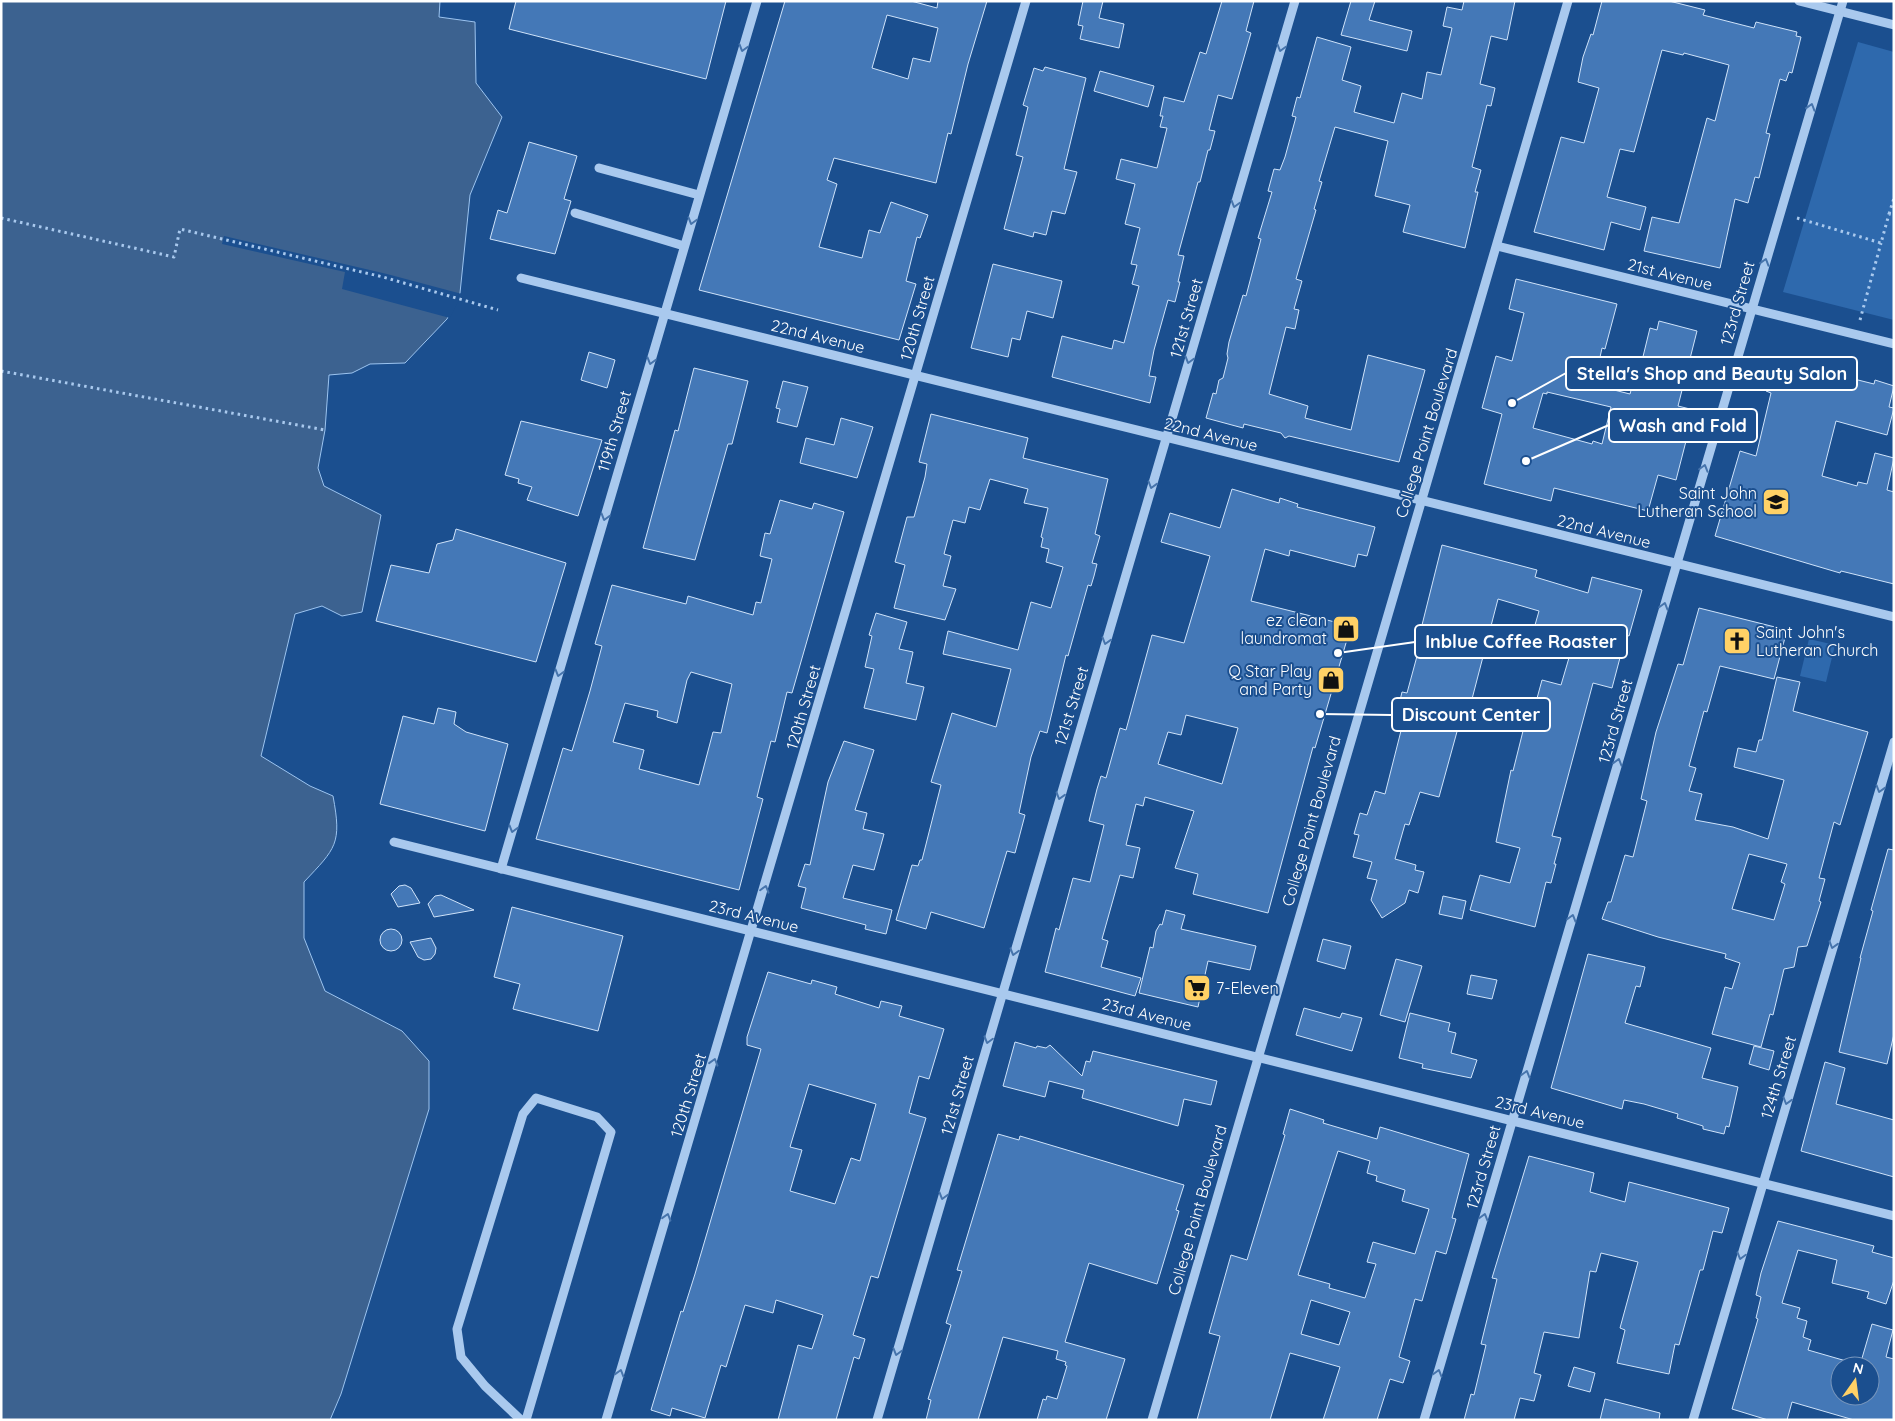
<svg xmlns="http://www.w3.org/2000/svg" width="1895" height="1421" viewBox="0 0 1895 1421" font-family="Quicksand,sans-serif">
<rect width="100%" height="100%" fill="#1b4f8f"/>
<g fill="#2e69ad">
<polygon points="1858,42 1894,52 1894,320 1783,292"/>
<polygon points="1809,639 1835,645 1826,682 1800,676"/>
</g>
<path fill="#3c6290" stroke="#9cc4f0" d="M1,1h439l-1,16 36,5 1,61 26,34 -32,78 -10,98 -13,26 -42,44 -35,1 -18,9 -23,2 -4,55 -7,38 6,18 57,29 -19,97 -20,4 -20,-10 -27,8 -34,142 49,30 23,10c9,48 3,52 -29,86v56l21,53 77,40 27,30v48l-88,285 -11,26h-329z"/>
<polygon fill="#1b4f8f" points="224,236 387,274 462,294 450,318 342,289 345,272 222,244"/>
<g fill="#4478b7" stroke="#cfe3fa" fill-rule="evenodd">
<polygon points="516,1 726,1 706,79 509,29"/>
<path d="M785,1h126l26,7 1,-7h49l-19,63 -17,70 -3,-1 -12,50 -102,-25 -7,22 10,4 -18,63 43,11 7,-28 11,3 11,-31 37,13 -8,23 -3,-1 -11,44 10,3 -17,56 -200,-50zM887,15l51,13 -8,34 -17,-4 -5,21 -36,-11z"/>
<polygon points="1083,1 1103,1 1099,18 1124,24 1119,48 1080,39 1083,26 1078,25"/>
<polygon points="1222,1 1254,1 1246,31 1251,33 1232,99 1218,95 1209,130 1215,131 1210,150 1208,150 1200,182 1198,182 1178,255 1184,256 1178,282 1180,282 1175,302 1168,300 1154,350 1149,376 1156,377 1150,403 1052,377 1062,336 1112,349 1114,340 1124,343 1139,286 1132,284 1137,265 1131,264 1140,228 1125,224 1135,184 1116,179 1121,159 1157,168 1167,128 1160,127 1163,116 1160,116 1164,97 1184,102 1200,52 1206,54"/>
<polygon points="1351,1 1375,1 1369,20 1412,31 1407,51 1341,35"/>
<polygon points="1464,1 1515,1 1507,40 1491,36 1480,84 1495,88 1491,106 1487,105 1472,167 1481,170 1475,192 1478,192 1465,248 1403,232 1410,205 1375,196 1388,141 1335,127 1319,181 1322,182 1314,209 1316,210 1296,279 1302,281 1294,309 1299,310 1295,329 1286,327 1269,394 1308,406 1305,418 1351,430 1368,355 1425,370 1399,462 1289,436 1285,438 1281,433 1244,424 1243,428 1206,418 1213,393 1216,394 1219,380 1223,378 1228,358 1227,354 1229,342 1243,295 1246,296 1261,239 1258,238 1272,192 1268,191 1274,169 1280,170 1285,157 1296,117 1292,116 1297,97 1300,98 1317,37 1351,47 1342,80 1361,86 1354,112 1394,123 1402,93 1422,99 1427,72 1441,75 1452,28 1443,26 1447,7 1462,10"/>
<polygon points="1602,1 1669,1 1705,10 1703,15 1754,28 1756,22 1797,32 1796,36 1801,37 1792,73 1789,72 1786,81 1780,79 1766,133 1770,134 1759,178 1755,177 1748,203 1735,199 1720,268 1644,251 1652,217 1679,223 1707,118 1715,121 1729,65 1684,53 1683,55 1662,50 1634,152 1620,149 1607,197 1646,207 1640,230 1611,222 1604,250 1534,232 1561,137 1584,143 1599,88 1578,82 1583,57 1591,34 1593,35"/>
<polygon points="1045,67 1086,78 1064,169 1077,172 1065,214 1052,211 1046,235 1034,232 1033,237 1004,229 1023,157 1016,155 1028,107 1023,105 1034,68 1043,71"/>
<polygon points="1100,71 1154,86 1148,107 1094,91"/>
<polygon points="529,142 577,156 564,199 571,201 555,254 490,239 498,210 507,213"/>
<polygon points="993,264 1062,281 1053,318 1027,311 1020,340 1012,338 1008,357 971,348"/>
<path d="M1516,279l101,25 -12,45 -3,-1 -8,37 36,9 5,-18 3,1 12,-49 7,2 2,-9 38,10 -19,75 16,4 -18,70 -18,-5 -10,36 -94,-23 -3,13 -67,-17 18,-70 -20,-6 14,-52 16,5 12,-48 -15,-4zM1547,392l64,15 -9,37 -9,-3 -1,3 -59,-16 10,-35 4,1z"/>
<polygon points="589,352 615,360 607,388 581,380"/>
<polygon points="1774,359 1874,384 1875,380 1894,386 1889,407 1894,408 1887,435 1836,421 1822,476 1857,486 1858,482 1867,484 1875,453 1894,458 1887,490 1894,492 1894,584 1841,571 1840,573 1715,536 1740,451 1756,456 1771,393 1766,391"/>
<polygon points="694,368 748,381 732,444 728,444 695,560 643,548 675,430 678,431"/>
<polygon points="783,381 808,387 797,427 777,422 780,409 776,408"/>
<polygon points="931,414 1028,438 1023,458 1108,479 1095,534 1100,536 1092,563 1097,564 1094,576 1091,586 1088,585 1068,656 1066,655 1047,733 1040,731 1031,757 1019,813 1025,815 1015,853 1007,851 984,928 931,912 926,929 896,920 912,865 918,866 920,860 922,860 941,785 931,782 952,713 996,727 1011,669 943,654 948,631 1018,650 1031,602 1051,608 1063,567 1046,562 1049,549 1041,547 1043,538 1041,537 1048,508 1024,503 1028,489 990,479 980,510 969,507 965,523 953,520 944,554 951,556 943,586 956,589 945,620 894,608 905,565 895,562 907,517 914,517 925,477 927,464 919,462"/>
<polygon points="841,418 873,427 857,478 800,463 806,438 834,445"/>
<polygon points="521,421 602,440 578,516 527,500 532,487 518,483 519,479 505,475"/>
<path d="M1232,489l47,14 1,-5 18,6 -1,3 78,20 -8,29 -9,-2 -3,13 -65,-17 -1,6 -24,-7 -14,52 100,25 -36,122 -2,-1 -45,166 -75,-19 5,-20 -23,-6 19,-57 -49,-14 -2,9 -7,-2 -10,41 14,3 -7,30 -13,-3 -18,64 6,2 -7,26 40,11 -6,18 -90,-24 11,-44 3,2 14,-52 17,4 14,-57 -15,-4 8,-32 4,-13 5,2 14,-50 6,2 26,-95 32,8 26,-87 -49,-14 9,-29 50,15zM1186,715l52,13 -16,56 -64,-20 10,-32 13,3z"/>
<path d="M780,500l32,9 2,-6 30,9 -52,181 -5,-1 -12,50 -4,-1 -14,56 6,2 -24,91 -203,-51 27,-91 9,3 18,-60 12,-45 -7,-2 17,-59 74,19 2,-8 65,19 3,-13 5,1 11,-44 -12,-3 5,-23 5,1zM691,672l41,12 -11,49 -8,-1 -14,53 -60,-16 5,-19 -31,-8 12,-39 33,8 -1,6 20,6 10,-43z"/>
<polygon points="456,529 566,563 536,662 376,621 391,565 429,573 437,544 453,540"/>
<polygon points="1442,545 1537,570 1535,577 1588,593 1592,577 1642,590 1629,636 1626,635 1612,688 1593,683 1552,836 1561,838 1554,864 1556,864 1551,883 1546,882 1535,927 1470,910 1480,875 1510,883 1520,848 1496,842 1511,770 1513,771 1525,723 1530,724 1542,680 1561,685 1571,651 1531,639 1539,611 1498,599 1472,699 1468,698 1460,729 1458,728 1439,797 1420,792 1409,825 1405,824 1395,859 1416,865 1415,870 1424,872 1418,893 1409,890 1405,903 1382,918 1371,900 1377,880 1367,878 1372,862 1353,857 1359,835 1354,834 1360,813 1367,815 1375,791 1385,794 1405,715 1397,713 1402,692 1407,693 1423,634 1420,633"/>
<path d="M1699,608l88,22 -13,49 -54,-13 -13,46 -3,-1 -15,55 7,2 -7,23 13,3 -7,26 38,7 35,12 16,-59 -50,-13 4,-19 18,4 3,-12h3l15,-63 23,5 -7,29 75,21 -28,93 -6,-3 -15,56 6,1 -6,22 2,1 -14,44 -9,1 -4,20 -10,2 -11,46 -3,-1 -9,33 -49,-13 13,-47 7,2 8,-26 -15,-5 1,-4 -68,-17 -56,-18 6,-17h3l14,-47 8,2 14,-56 -6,-2 15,-67 22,-68 5,1zM1749,854l38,10 -6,18 4,2 -11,36 -42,-11z"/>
<polygon points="876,613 907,622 899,649 913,652 906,683 924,687 916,720 864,708 874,669 865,667 872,636 869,635"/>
<polygon points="438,708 456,712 454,724 466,732 508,744 485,831 380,804 403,716 434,724"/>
<polygon points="844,741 874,750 855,810 867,813 863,829 884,834 874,870 853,865 843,898 892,910 886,934 865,929 866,925 801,908 806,888 798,886 805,864 810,865 828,782"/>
<polygon points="1888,849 1894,850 1894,1034 1887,1064 1839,1052 1861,958 1860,958 1873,911 1871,910"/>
<polygon points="405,885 411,888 420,903 398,907 391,894 399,886"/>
<polygon points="441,895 474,910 434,917 428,904 435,896"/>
<polygon points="1443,896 1466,901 1462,919 1439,914"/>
<polygon points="512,907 623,936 598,1031 513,1009 520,984 494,977"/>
<polygon points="1166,910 1185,915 1181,929 1256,946 1250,970 1208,961 1198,1007 1139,993 1150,947 1153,948 1156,931 1160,924 1162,925"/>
<circle cx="391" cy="940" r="11"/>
<polygon points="431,938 436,948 435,954 431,959 424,960 418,957 410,942"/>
<polygon points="1323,939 1351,946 1345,969 1317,961"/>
<polygon points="1588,954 1645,967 1640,987 1636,986 1625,1023 1711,1048 1702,1078 1738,1087 1729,1127 1726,1126 1724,1134 1703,1129 1703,1126 1677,1118 1678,1114 1644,1104 1624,1100 1622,1109 1551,1088"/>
<polygon points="1396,959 1422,966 1405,1022 1380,1015"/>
<path d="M768,972l43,12 1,-4 25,7 -2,7 44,14 2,-7 21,5 -3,10 45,13 -15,50 -10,-3 -10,37 17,5 -48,160 -7,-2 -18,59 12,4 -6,20 -5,-2 -18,63h-58l20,-75 14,4 11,-34 -47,-15 -3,13 -28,-8 -19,62 -5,-2 -16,53 -33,-10 -2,8 -19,-6 30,-99 2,1 12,-38 66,-225 -14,-4v-8zM809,1084l67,20 -16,57 -9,-3 -16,46 -45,-13 12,-41 -12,-3z"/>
<polygon points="1471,975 1497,980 1492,999 1467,994"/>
<polygon points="1304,1008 1340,1018 1342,1013 1362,1018 1352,1051 1296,1035"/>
<polygon points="1410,1013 1450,1023 1448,1031 1456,1033 1451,1053 1477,1060 1471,1078 1422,1068 1423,1064 1399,1058"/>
<polygon points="1015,1042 1036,1048 1037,1046 1046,1048 1050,1045 1082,1076 1086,1061 1090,1062 1093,1051 1217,1081 1211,1105 1184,1099 1178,1126 1082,1098 1084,1090 1049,1081 1045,1097 1003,1086"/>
<polygon points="1754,1046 1774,1051 1769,1070 1749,1064"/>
<polygon points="1825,1062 1845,1068 1836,1104 1894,1120 1894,1177 1801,1151"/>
<path d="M1290,1109l34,11 -1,3 54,16 3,-12 89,27 -17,64 4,1 -10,35 -10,-3 -14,50 -7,-2 -16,58 11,4 -7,22 -13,-4 -13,41h-54l17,-53 -50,-14 -20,67h-73l23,-84 -11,-3 22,-78 16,5 38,-125 -2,-1zM1338,1151l32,10 -3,12 10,3 -1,5 29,9 -3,11 27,8 -14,45 -42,-12 -6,20 9,2 -11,34 -36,-10 1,-4 -32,-9zM1311,1300l39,12 -11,33 -38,-11z"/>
<polygon points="998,1134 1019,1140 1020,1136 1184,1185 1176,1210 1179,1211 1157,1284 1089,1263 1065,1342 1125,1359 1106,1420 1037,1420 1043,1399 1046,1400 1047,1396 1057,1399 1067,1366 1065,1365 1066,1362 1056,1359 1058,1351 1003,1337 978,1420 926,1420 931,1400 928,1399 951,1325 946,1323 962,1271 957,1270"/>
<polygon points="1529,1156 1594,1173 1590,1192 1625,1202 1629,1182 1729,1208 1722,1233 1713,1231 1703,1270 1700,1270 1679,1345 1675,1344 1669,1374 1617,1363 1625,1330 1620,1328 1638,1262 1601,1253 1596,1272 1590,1271 1579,1338 1544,1332 1534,1373 1541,1375 1534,1401 1520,1398 1514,1420 1464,1420 1471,1394 1474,1395 1486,1345 1481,1344 1497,1279 1492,1278"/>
<path d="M1778,1221l96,25 -2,6 22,6v22l-8,24 -19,-6 2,-6 -37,-9 5,-23 -39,-10 -16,53 18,5 -3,10 10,3 -4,16 8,3 -3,10 52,15 12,-41 21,6 -7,27 8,2v61h-40l-62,-18 -5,18h-19l-36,-11 26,-90 -2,-1 5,-21 -5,-2 5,-22zM1840,1366h30v30h-30z"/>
<polygon points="1574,1367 1595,1373 1590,1392 1568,1386"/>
<polygon points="1605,1399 1660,1413 1659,1420 1600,1420"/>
</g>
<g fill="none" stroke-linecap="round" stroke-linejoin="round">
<g stroke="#a9c9ee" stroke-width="3" stroke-dasharray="2.5 4" stroke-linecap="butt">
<polyline points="1889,214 1894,198"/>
<polyline points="1,218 174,257 180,229 383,277 498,310"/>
<polyline points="1797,218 1881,243 1889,214 1894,215"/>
<polyline points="1860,320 1881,243"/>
<polyline points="1,371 325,430"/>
</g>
<g stroke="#a9c9ee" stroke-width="9">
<polyline points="1799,1 1894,25"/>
<polyline points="599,168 699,195"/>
<polyline points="575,213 684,246"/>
<polyline points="1497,246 1894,344"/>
<polyline points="521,278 1894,617"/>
<polyline points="394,842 1894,1216"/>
<polyline points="501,869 757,1"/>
<polyline points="521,1420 485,1386 461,1357 457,1329 523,1114 536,1098 597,1117 611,1132 526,1420"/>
<polyline points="606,1420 1026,1"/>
<polyline points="877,1420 1295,1"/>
<polyline points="1152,1420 1568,1"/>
<polyline points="1424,1420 1843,1"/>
<polyline points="1693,1420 1894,742"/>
</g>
</g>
<defs><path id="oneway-chevron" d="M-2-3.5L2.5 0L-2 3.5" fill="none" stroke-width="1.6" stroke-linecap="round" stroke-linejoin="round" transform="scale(1.25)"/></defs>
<g stroke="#4674ac">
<use href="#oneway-chevron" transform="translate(743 48) rotate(106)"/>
<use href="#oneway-chevron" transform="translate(1281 48) rotate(106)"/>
<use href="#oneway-chevron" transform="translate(1811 107) rotate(-73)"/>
<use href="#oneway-chevron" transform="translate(1235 204) rotate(106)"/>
<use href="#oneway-chevron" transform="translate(692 221) rotate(106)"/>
<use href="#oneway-chevron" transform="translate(1765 262) rotate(-73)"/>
<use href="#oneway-chevron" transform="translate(1189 360) rotate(106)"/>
<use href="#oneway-chevron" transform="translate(651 361) rotate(106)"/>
<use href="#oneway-chevron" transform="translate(1704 468) rotate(-74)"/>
<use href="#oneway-chevron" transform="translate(1152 485) rotate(107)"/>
<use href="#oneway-chevron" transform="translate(605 517) rotate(106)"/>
<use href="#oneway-chevron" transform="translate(1664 606) rotate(-74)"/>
<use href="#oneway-chevron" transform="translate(1106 641) rotate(107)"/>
<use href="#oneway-chevron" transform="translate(559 673) rotate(106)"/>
<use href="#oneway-chevron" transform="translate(1618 762) rotate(-74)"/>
<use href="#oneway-chevron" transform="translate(1880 789) rotate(107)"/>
<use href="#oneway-chevron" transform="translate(1060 796) rotate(107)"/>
<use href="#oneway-chevron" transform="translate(513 829) rotate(106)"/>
<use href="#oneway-chevron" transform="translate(765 889) rotate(-74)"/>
<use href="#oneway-chevron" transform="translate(1572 918) rotate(-74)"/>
<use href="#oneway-chevron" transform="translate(1833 945) rotate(107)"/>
<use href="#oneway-chevron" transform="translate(1014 952) rotate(106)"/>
<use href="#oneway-chevron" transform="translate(988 1040) rotate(106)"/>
<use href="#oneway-chevron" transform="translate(714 1062) rotate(-73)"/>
<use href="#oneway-chevron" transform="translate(1526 1074) rotate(-74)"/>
<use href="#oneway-chevron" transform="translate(1787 1101) rotate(107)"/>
<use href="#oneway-chevron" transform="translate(943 1196) rotate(106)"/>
<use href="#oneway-chevron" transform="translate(667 1217) rotate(-73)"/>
<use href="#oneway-chevron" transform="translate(1484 1217) rotate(-74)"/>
<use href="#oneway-chevron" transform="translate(1741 1256) rotate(106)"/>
<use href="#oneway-chevron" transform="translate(897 1352) rotate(106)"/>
<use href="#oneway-chevron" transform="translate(620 1373) rotate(-73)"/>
<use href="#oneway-chevron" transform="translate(1438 1373) rotate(-74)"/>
</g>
<defs>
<g id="school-square" transform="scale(1.4375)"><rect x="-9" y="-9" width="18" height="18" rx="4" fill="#ffd166" stroke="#1b4f8f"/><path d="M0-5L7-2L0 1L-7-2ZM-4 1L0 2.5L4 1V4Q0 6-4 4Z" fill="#111"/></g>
<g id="shop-square" transform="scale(1.4375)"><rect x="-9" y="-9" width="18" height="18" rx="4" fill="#ffd166" stroke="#1b4f8f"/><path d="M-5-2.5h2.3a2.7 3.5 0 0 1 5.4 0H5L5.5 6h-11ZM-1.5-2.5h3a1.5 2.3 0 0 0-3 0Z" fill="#111"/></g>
<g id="church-square" transform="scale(1.4375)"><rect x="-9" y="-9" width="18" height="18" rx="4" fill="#ffd166" stroke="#1b4f8f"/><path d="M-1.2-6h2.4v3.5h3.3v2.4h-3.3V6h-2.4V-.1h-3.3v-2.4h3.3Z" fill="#111"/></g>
<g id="supermarket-square" transform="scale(1.4375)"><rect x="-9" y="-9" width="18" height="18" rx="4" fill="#ffd166" stroke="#1b4f8f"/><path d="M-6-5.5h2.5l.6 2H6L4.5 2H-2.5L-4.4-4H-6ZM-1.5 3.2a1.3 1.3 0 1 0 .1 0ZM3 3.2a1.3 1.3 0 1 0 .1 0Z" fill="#111"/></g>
</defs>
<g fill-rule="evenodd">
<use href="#school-square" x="1776" y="502"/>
<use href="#shop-square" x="1346" y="629"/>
<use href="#church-square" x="1737" y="641"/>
<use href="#shop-square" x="1331" y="680"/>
<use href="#supermarket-square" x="1197" y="988"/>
</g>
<g text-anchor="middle" stroke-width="4" stroke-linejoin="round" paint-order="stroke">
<g font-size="16" fill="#fff" stroke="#1b4f8f">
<text transform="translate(1670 274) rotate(14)" y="6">21st Avenue</text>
<text transform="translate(1737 303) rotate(-74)" y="6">123rd Street</text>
<text transform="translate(917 318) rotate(-74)" y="6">120th Street</text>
<text transform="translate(1186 318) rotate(-74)" y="6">121st Street</text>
<text transform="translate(818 336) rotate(14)" y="6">22nd Avenue</text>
<text transform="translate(614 431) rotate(-74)" y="6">119th Street</text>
<text transform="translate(1426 433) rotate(-73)" y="6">College Point Boulevard</text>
<text transform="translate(1211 434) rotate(14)" y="6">22nd Avenue</text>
<text transform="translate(1604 531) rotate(14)" y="6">22nd Avenue</text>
<text transform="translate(1071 706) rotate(-73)" y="6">121st Street</text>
<text transform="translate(803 707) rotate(-74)" y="6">120th Street</text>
<text transform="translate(1615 721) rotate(-74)" y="6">123rd Street</text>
<text transform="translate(1311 821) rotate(-74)" y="6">College Point Boulevard</text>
<text transform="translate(754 916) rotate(14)" y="6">23rd Avenue</text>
<text transform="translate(1147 1014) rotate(14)" y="6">23rd Avenue</text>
<text transform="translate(1778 1077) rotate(-73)" y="6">124th Street</text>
<text transform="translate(688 1095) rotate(-73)" y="6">120th Street</text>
<text transform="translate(957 1095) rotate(-74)" y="6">121st Street</text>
<text transform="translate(1540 1112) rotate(14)" y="6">23rd Avenue</text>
<text transform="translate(1483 1167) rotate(-74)" y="6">123rd Street</text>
<text transform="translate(1197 1210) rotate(-74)" y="6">College Point Boulevard</text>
</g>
<g font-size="16" fill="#fff" stroke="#1b4f8f" text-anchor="end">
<text x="1757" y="499">Saint John<tspan x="1757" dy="18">Lutheran School</tspan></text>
<text x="1327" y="626">ez clean<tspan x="1327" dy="18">laundromat</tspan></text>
<text x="1756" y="638" text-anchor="start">Saint John's<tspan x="1756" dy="18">Lutheran Church</tspan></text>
<text x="1312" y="677">Q Star Play<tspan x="1312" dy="18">and Party</tspan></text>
<text x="1216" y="994" text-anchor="start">7-Eleven</text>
</g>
</g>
<path fill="none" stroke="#fff" stroke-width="2" d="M1512 403L1566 373M1526 461L1609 425M1338 653L1415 642M1320 714L1392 715"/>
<g fill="#fff" stroke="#1b4f8f" stroke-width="2">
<circle cx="1512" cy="403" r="5"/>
<circle cx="1526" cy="461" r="5"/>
<circle cx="1338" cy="653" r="5"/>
<circle cx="1320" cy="714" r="5"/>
</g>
<g fill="#1b4f8f" stroke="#fff" stroke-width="2">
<rect x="1566" y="357" width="291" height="33" rx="5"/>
<rect x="1609" y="409" width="148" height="33" rx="5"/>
<rect x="1415" y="625" width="212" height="33" rx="5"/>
<rect x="1392" y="698" width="158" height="33" rx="5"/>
</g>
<g font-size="18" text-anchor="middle" font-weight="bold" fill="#fff">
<text x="1712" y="380">Stella's Shop and Beauty Salon</text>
<text x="1683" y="432">Wash and Fold</text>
<text x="1521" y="648">Inblue Coffee Roaster</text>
<text x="1471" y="721">Discount Center</text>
</g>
<rect width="1895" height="1421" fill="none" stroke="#ffffff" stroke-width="5"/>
<g transform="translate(1855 1381) rotate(14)"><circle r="24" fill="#1b4f8f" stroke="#7695bc"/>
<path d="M0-4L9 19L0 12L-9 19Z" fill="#ffd166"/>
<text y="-8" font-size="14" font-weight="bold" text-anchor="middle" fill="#ffffff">N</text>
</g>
</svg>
